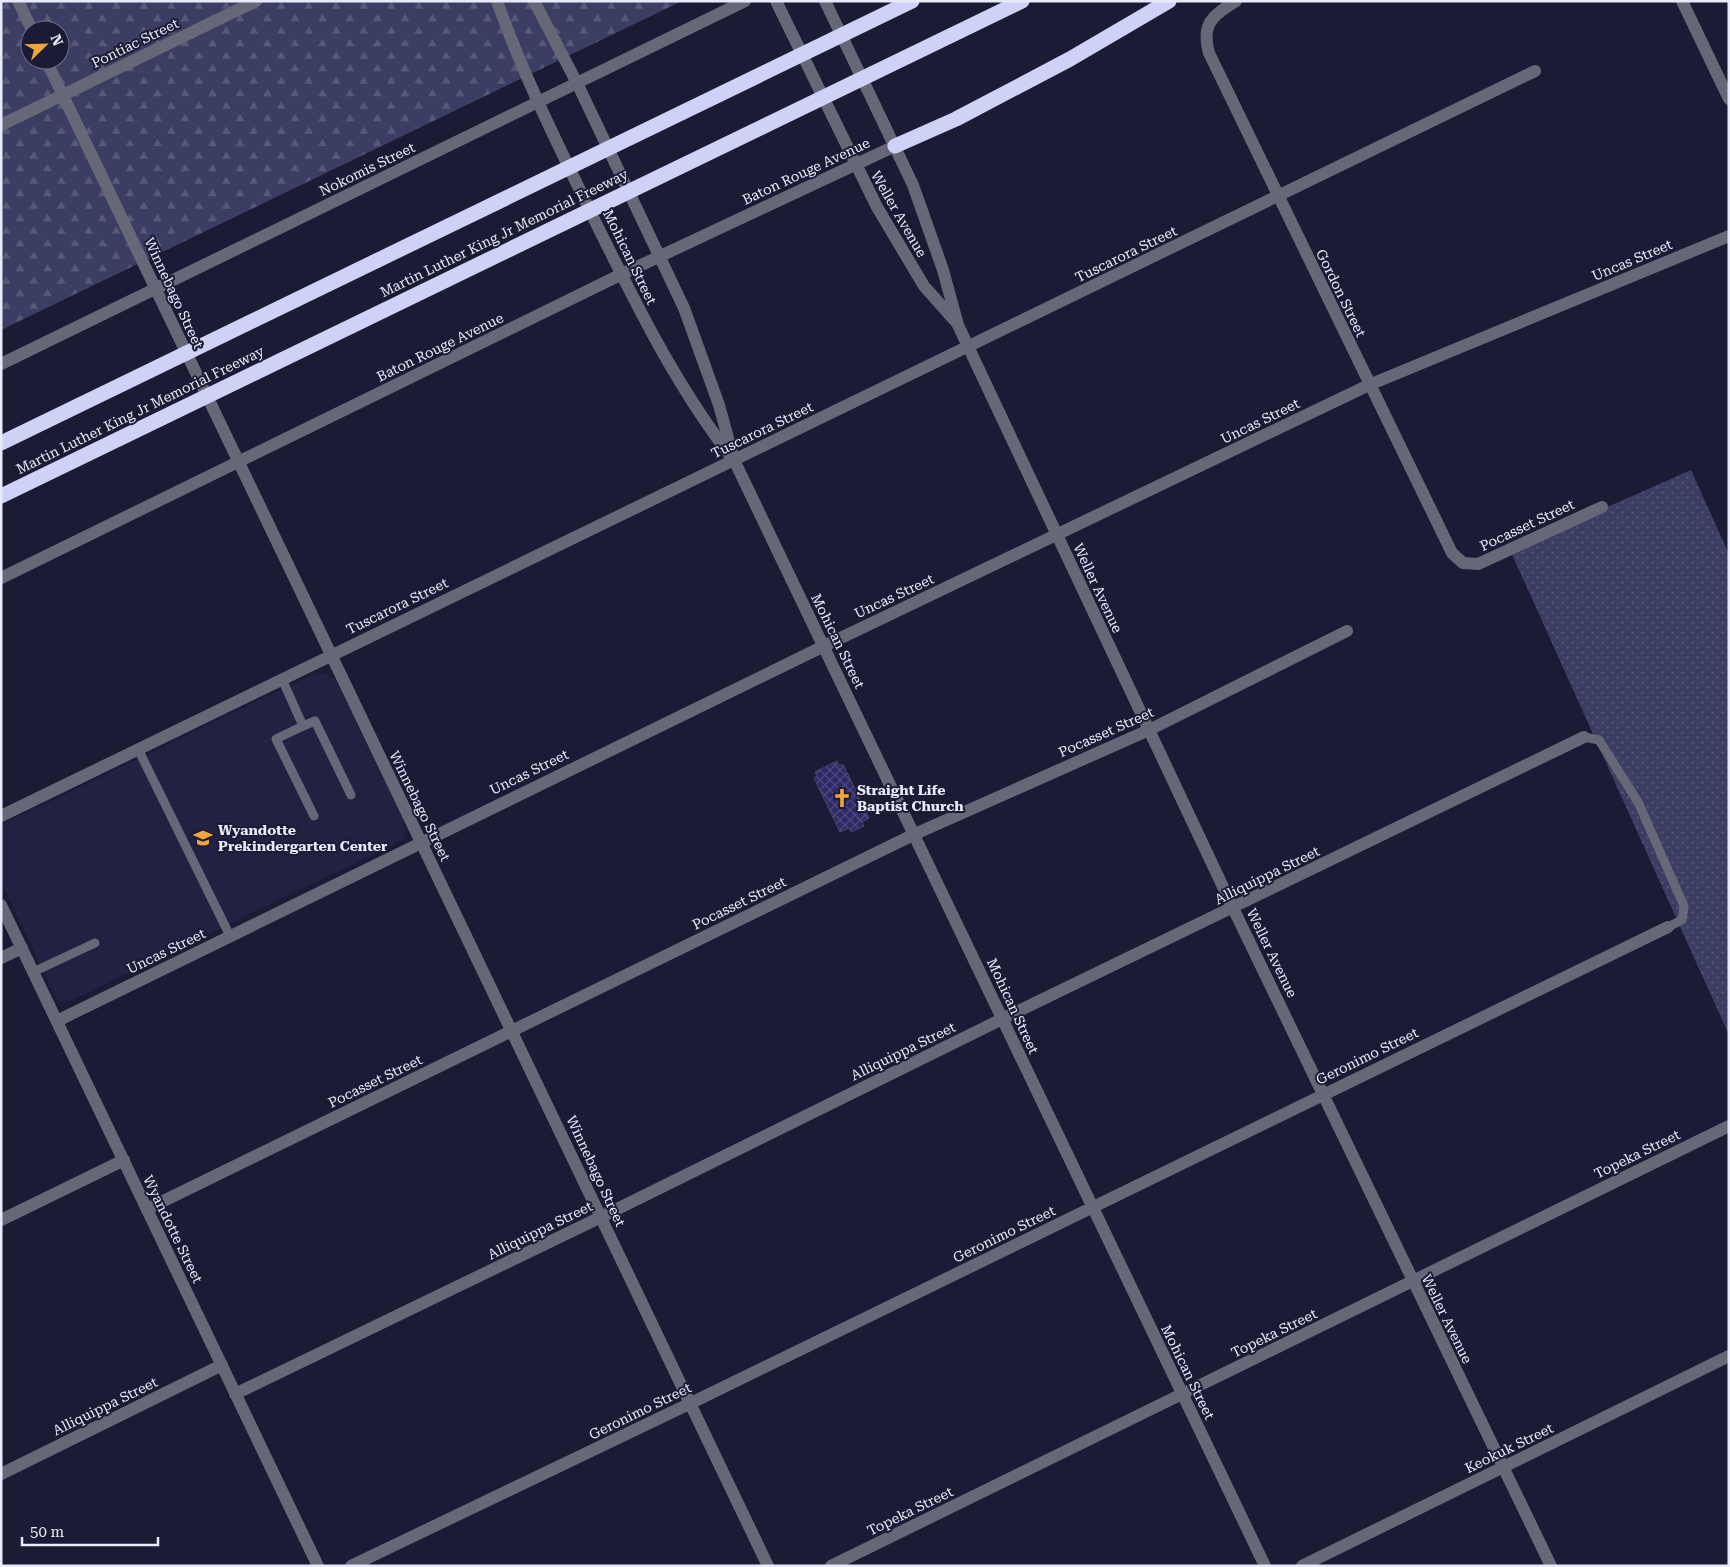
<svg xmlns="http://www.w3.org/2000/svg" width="1730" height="1567" viewBox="0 0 1730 1567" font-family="'Roboto Serif',serif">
<defs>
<pattern id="forest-firs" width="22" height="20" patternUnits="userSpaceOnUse" patternTransform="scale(1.25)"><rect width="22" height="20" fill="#3b3d62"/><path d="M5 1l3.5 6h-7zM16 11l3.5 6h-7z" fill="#575979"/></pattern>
<pattern id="park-dots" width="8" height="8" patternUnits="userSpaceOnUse" patternTransform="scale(1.25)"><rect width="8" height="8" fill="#3b3d62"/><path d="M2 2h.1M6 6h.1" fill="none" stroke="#575979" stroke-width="1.8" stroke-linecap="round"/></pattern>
<pattern id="building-cross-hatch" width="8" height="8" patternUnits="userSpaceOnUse" patternTransform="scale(1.25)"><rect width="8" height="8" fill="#2d2a67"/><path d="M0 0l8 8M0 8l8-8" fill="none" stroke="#4b497e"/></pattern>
</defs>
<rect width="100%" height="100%" fill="#1b1b35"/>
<polygon fill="#212242" points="317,672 327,674 336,680 403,819 406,833 403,840 75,999 64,1002 58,1001 1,882 1,825"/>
<path fill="url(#forest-firs)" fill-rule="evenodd" d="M1,1h681l-681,329zM30,30h30v30h-30z"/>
<polygon fill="url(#park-dots)" points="1691,470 1729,554 1729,1035 1510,550"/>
<polygon fill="url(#building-cross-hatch)" stroke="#454664" points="837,761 839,766 843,764 869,818 862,822 864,826 851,832 849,828 840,832 814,778 817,776 815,772"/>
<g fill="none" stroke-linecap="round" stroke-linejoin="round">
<g stroke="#676877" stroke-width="9">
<polyline points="282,679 303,726 315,721 351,795"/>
<polyline points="303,726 276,739 314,816"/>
<polyline points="1584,737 1599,740 1638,802 1684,906 1682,920 1668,927"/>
<polyline points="138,749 230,936"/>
<polyline points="33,972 95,943"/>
</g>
<g stroke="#676877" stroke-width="12">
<polyline points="18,1 32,30"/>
<polyline points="776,1 877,207 924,286 956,322"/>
<polyline points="825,1 913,185 943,270 958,325 1233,908 1551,1566"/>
<path d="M1236,1c-24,14 -35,24 -27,52l243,500 11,10 15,1 124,-57"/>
<polyline points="1682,1 1729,99"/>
<polyline points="46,60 768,1566"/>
<polyline points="1,125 256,1"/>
<polyline points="1,816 1535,71"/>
<polyline points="1,958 22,948"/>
<polyline points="57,1021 824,646 1369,385 1729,236"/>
<polyline points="147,1209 915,834 1149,730 1347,631"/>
<polyline points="1,1220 124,1160"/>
<polyline points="235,1394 601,1217 1002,1019 1584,737"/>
<polyline points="1,1474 222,1365"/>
<polyline points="351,1566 691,1403 1668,927"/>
<polyline points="831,1566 1729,1126"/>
<polyline points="1302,1566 1729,1356"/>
</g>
<g stroke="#676877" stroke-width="12">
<path d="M497,1c26,74 61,144 95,214 41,83 81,166 137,239"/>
<polyline points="534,1 577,83 684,308 719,405 734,460 1265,1566"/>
<polyline points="1,364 745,1"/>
<polyline points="1,578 622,274 895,146"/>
<polyline points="1,905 318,1566"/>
</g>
<polyline stroke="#ced2f6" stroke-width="15" points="895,146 956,119 1070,59 1169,1"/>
<g stroke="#ced2f6" stroke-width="15">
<polyline points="1,443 912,1"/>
<polyline points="1,496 1022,1"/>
</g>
</g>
<defs>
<g id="church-bare" transform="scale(1.5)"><path d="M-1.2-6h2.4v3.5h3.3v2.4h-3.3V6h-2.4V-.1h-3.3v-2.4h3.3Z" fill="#f0a63f" stroke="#1b1b35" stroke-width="2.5" paint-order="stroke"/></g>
<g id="school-bare" transform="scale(1.5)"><path d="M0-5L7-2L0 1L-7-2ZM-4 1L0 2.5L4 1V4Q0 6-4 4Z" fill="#f0a63f" stroke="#1b1b35" stroke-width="2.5" paint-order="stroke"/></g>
</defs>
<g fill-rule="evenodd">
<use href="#church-bare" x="842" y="798"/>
<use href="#school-bare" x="203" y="838"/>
</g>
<g text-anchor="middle" stroke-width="4" stroke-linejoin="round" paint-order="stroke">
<g font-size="14" fill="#e9ebfd" stroke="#1b1b35">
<text transform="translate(135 43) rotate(-26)" y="5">Pontiac Street</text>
<text transform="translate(367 169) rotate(-26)" y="5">Nokomis Street</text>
<text transform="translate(806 171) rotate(-25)" y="5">Baton Rouge Avenue</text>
<text transform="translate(899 214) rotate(60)" y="5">Weller Avenue</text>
<text transform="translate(504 233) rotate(-26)" y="5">Martin Luther King Jr Memorial Freeway</text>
<text transform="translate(1126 254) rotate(-26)" y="5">Tuscarora Street</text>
<text transform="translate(630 257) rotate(64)" y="5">Mohican Street</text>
<text transform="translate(1632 260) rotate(-23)" y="5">Uncas Street</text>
<text transform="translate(174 293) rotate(65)" y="5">Winnebago Street</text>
<text transform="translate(1341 293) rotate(64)" y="5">Gordon Street</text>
<text transform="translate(440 347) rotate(-26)" y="5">Baton Rouge Avenue</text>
<text transform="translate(140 410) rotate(-26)" y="5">Martin Luther King Jr Memorial Freeway</text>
<text transform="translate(1260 421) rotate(-26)" y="5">Uncas Street</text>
<text transform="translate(762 430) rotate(-26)" y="5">Tuscarora Street</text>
<text transform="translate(1527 525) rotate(-25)" y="5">Pocasset Street</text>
<text transform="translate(1098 588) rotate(65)" y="5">Weller Avenue</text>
<text transform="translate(894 596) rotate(-25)" y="5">Uncas Street</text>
<text transform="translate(397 606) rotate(-26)" y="5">Tuscarora Street</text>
<text transform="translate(838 641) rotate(64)" y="5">Mohican Street</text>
<text transform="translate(1106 732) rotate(-24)" y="5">Pocasset Street</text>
<text transform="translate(529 772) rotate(-26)" y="5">Uncas Street</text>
<text transform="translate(420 806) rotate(64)" y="5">Winnebago Street</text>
<text transform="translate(1267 875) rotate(-26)" y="5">Alliquippa Street</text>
<text transform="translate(739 903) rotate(-26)" y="5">Pocasset Street</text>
<text transform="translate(166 951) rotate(-26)" y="5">Uncas Street</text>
<text transform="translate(1272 953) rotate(64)" y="5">Weller Avenue</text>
<text transform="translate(1013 1006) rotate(65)" y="5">Mohican Street</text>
<text transform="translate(903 1051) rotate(-26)" y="5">Alliquippa Street</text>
<text transform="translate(1367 1056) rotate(-26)" y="5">Geronimo Street</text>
<text transform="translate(375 1081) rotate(-26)" y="5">Pocasset Street</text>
<text transform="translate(1637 1154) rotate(-26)" y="5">Topeka Street</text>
<text transform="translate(596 1171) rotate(65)" y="5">Winnebago Street</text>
<text transform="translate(173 1229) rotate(64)" y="5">Wyandotte Street</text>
<text transform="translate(540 1230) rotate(-26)" y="5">Alliquippa Street</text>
<text transform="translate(1004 1234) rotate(-26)" y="5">Geronimo Street</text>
<text transform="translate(1447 1319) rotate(64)" y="5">Weller Avenue</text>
<text transform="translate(1274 1333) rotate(-26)" y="5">Topeka Street</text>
<text transform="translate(1188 1372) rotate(64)" y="5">Mohican Street</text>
<text transform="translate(105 1406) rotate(-26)" y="5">Alliquippa Street</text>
<text transform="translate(640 1411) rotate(-26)" y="5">Geronimo Street</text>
<text transform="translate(1509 1448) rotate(-26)" y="5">Keokuk Street</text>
<text transform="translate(910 1511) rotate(-26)" y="5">Topeka Street</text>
</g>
<g font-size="14" font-weight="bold" fill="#e9ebfd" stroke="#1b1b35" text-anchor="start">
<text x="857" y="795">Straight Life<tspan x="857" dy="16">Baptist Church</tspan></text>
<text x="218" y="835">Wyandotte<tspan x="218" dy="16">Prekindergarten Center</tspan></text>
</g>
</g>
<rect width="1730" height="1567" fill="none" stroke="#e9ebfd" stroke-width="5"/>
<g transform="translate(45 45) rotate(67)"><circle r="24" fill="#1b1b35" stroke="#6d6e85"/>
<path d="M0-4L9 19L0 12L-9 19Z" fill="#f0a63f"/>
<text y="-8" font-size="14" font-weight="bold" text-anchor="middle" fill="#e9ebfd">N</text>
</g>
<path d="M22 1537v8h136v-8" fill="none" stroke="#e9ebfd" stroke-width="2.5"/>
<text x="30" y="1537" font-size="15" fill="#e9ebfd" stroke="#1b1b35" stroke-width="4" paint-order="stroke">50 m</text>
</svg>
